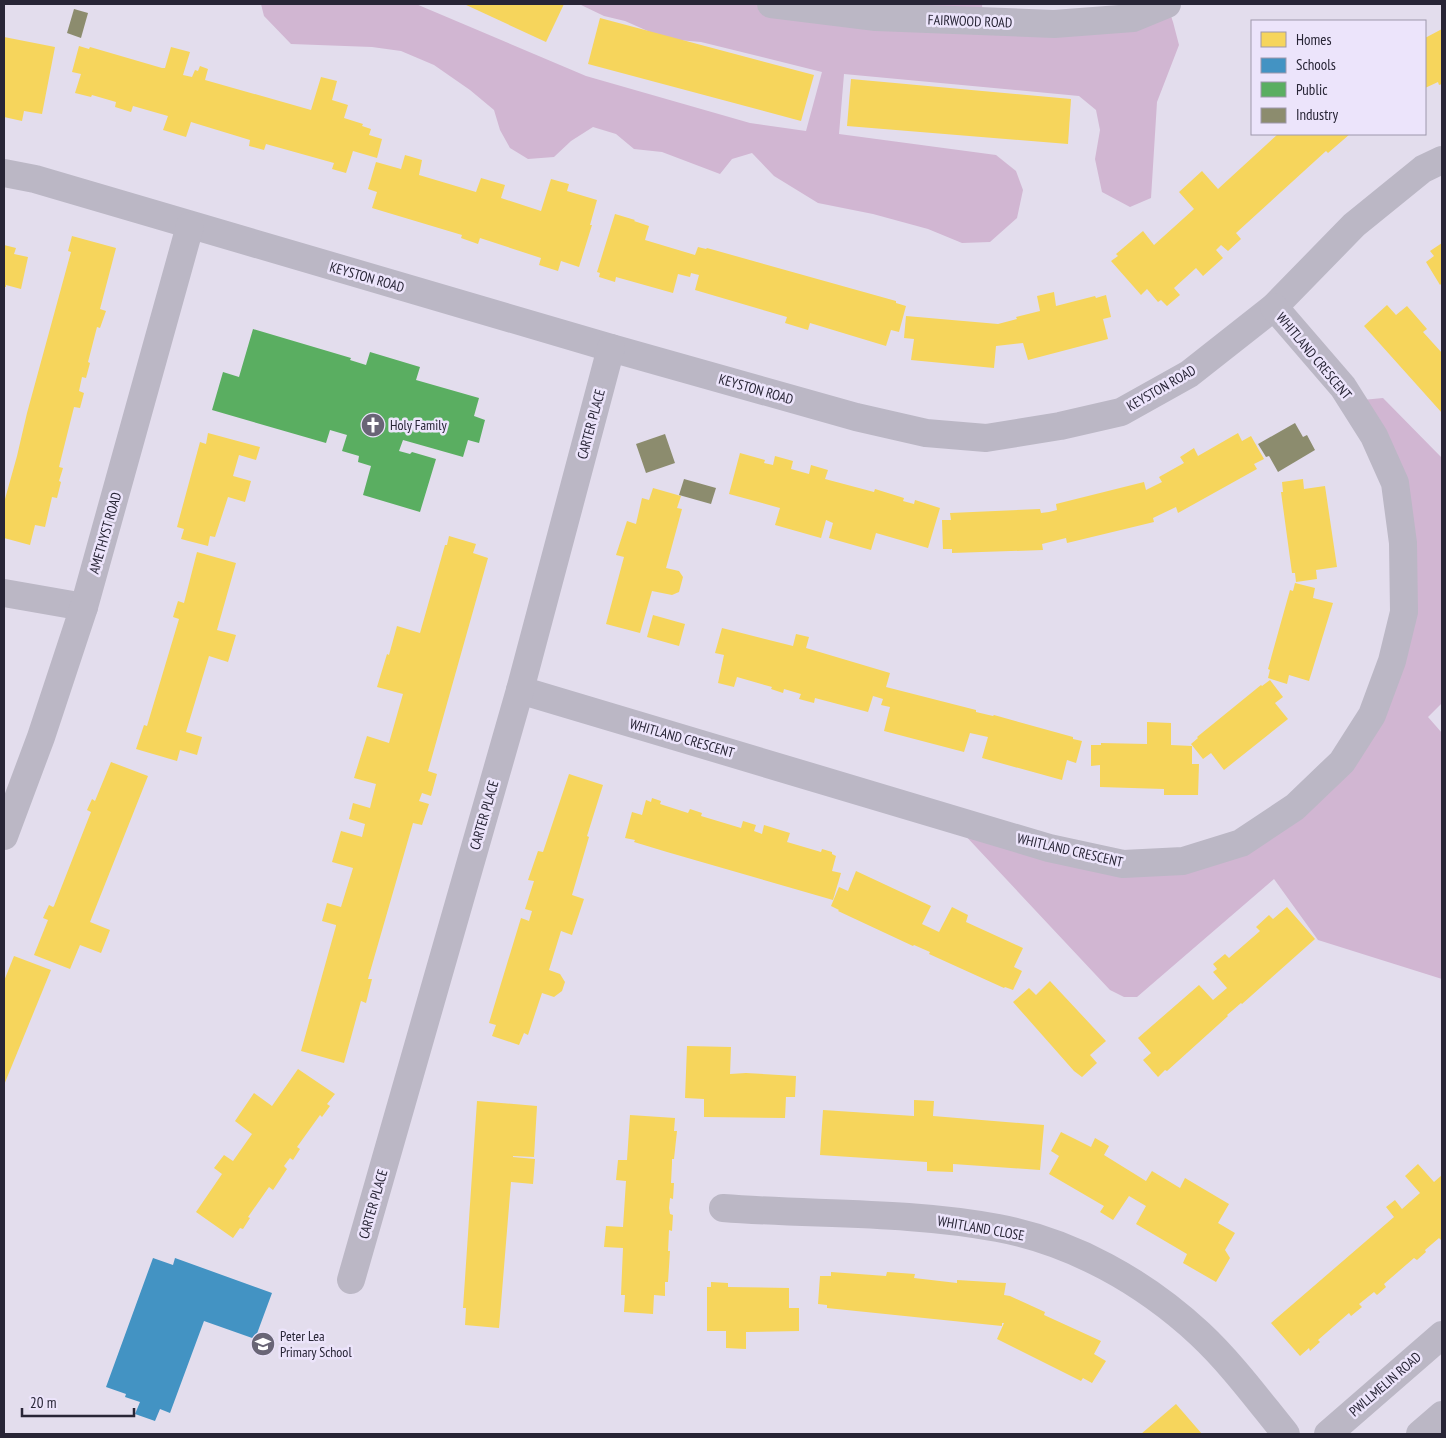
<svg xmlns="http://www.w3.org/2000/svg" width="1446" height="1438" viewBox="0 0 1446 1438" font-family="'PT Sans Narrow',sans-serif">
<rect width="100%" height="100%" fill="#e3dded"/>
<g fill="#d1b6d2">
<polygon points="261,4 416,4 586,76 750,123 806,131 822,72 701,42 666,39 625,21 604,16 579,4 982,4 983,22 1167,4 1173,22 1179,45 1157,102 1151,198 1130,207 1102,192 1095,159 1100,130 1096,110 1079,96 844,74 839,134 996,155 1016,171 1023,190 1017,218 990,242 962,243 928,229 873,214 818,203 774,176 752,153 732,159 720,174 662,152 634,149 616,134 593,127 571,141 554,157 528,159 510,148 500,130 494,110 470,90 434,65 401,51 372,47 291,44 264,16"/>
<polygon points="1383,398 1442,458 1442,703 1428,717 1442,733 1442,979 1318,940 1274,879 1137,997 1124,997 1110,990 947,816 1123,864 1240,843 1372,715 1403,543 1352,401"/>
</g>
<g fill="#f6d55c">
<polygon points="464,4 564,4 546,42"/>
<polygon points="600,18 814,75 801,121 588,64"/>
<polygon points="1442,29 1442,84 1439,85 1438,82 1425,88 1425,38"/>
<polygon points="4,37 55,47 42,114 24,111 22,121 4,117 5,108"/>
<polygon points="79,46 89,49 90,47 162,68 165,68 171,47 190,52 183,75 192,77 195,70 198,71 200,66 208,69 205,80 311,110 321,77 337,81 332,100 348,105 344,118 363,124 362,126 371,129 369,135 382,139 377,158 353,151 346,173 332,169 334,163 266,144 264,150 249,146 250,140 191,122 186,137 163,130 168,116 133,106 131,112 115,107 116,102 92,95 91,97 75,93 81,74 72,72"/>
<polygon points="851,79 1071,99 1068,144 847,126"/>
<polygon points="1278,134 1350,134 1328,153 1326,151 1236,233 1241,239 1228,251 1221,245 1216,250 1223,258 1203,276 1196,268 1174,288 1180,295 1167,306 1161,300 1158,302 1147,289 1141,295 1111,261 1118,256 1116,254 1143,231 1154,245 1194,209 1179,192 1202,171 1218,189"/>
<polygon points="405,155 422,160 419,175 476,192 481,178 505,185 501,198 541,211 551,179 569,184 567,191 597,200 590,225 592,225 579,267 561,261 558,271 539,265 541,258 480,238 478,244 461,238 462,235 372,208 377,192 368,189 376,162 401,169"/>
<polygon points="615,214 635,220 634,221 649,226 645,240 695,255 698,247 706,249 707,248 896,301 896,303 906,306 899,332 891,330 886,346 810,323 808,330 785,323 787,317 695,290 699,275 691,273 690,277 678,274 673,293 616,277 615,282 599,277 600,273 597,272"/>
<polygon points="72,236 116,248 100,309 106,311 100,328 97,327 88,362 90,363 86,378 82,377 79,391 84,393 80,408 74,407 59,467 63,468 59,481 61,482 57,498 52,497 45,527 35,525 30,545 4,538 4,498 5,499 17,456 27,413 71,252 68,251"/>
<polygon points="1442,243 1442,283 1440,285 1426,262 1434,256 1430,251"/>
<polygon points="4,245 16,248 14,254 28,257 21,289 6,285 6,287 4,287"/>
<polygon points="1054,292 1056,306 1095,296 1096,298 1106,295 1111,317 1103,319 1108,339 1028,360 1023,343 996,346 994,368 911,360 914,339 904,338 906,316 998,324 1017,319 1016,317 1040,311 1037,296"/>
<polygon points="1387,305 1396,315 1407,306 1427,329 1423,332 1442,353 1442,413 1364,326"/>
<polygon points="208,433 260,447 256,460 239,455 233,476 251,481 245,502 228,497 215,537 210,536 208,546 181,539 184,529 177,527 200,442 206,444"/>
<polygon points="1238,433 1242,441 1251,436 1264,459 1254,464 1257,469 1178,513 1176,507 1153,518 1154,522 1067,543 1066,538 1042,544 1043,550 952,553 952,549 943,549 942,520 951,520 950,513 1040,509 1041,513 1049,512 1057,510 1056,504 1144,482 1146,490 1162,482 1159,477 1184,463 1180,457 1194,448 1198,456"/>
<polygon points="740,453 765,460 764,463 773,465 775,456 793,461 791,469 809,474 811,465 828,470 825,479 874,492 875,489 904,498 903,501 914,504 915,500 940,508 928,548 876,533 871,550 829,538 833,523 826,520 821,538 775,525 780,508 729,494"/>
<polygon points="1303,479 1304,489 1325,486 1337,567 1316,570 1317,579 1296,582 1295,573 1292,573 1281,492 1283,492 1282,482"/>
<polygon points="653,488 681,496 677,508 682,509 666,568 679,571 683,577 679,592 672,595 652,591 640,633 606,624 624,557 616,555 627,521 636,524 642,498 649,500"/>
<polygon points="449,536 476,544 473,553 488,558 428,771 437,774 431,796 422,793 419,801 429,804 422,825 413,823 368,979 372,979 366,1003 361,1001 344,1063 301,1051 336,926 336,925 322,921 327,903 341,907 353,868 332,862 341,831 362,837 365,824 349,819 353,803 370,808 376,784 354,778 367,736 389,743 403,694 377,687 387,654 389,655 397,626 420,633 445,545 447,545"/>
<polygon points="197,552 236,563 217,630 236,635 228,662 209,656 186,732 202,737 197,755 180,750 177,761 136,749 144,725 147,726 179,619 173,617 178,601 184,603"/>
<polygon points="1295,583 1315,588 1313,598 1333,603 1309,681 1289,675 1287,684 1268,678 1270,670 1268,669 1290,590 1293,591"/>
<polygon points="653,615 685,624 679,646 647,637"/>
<polygon points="722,628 793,646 796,634 809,637 806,648 890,673 886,687 976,710 976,712 993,716 994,715 1073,737 1073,739 1082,741 1076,763 1067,760 1062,780 982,758 988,737 970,733 964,752 884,731 890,707 881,705 883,699 873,696 868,712 815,698 814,703 799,699 801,694 784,689 783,693 771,689 772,687 737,677 734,687 718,683 724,655 715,653"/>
<polygon points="1270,680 1283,697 1275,703 1288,719 1224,770 1211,753 1203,759 1191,744 1198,738 1197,737 1261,685 1262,686"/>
<polygon points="1147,722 1171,723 1171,745 1192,746 1192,764 1199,764 1198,795 1164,795 1164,789 1100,787 1100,765 1091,766 1091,745 1101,745 1101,743 1147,744"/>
<polygon points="111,762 148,776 90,922 110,930 101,953 80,945 70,969 34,955 48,920 43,918 49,905 53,907 54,906 91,812 87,810 92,799 95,801"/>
<polygon points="569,774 603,785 587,836 589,837 572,895 584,899 572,935 561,931 549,970 560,974 565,982 562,991 554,997 542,993 528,1035 524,1033 519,1045 492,1036 496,1025 489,1023 521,918 529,921 532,911 525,909 534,881 528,880 538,851 543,852"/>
<polygon points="652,798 661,801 660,804 688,813 690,809 702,813 701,816 741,828 743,821 756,825 754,831 762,834 764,825 790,833 787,842 821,852 822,849 832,852 832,854 836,856 832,871 841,873 833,900 667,852 634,842 635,840 625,838 632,812 642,815 646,800 651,802"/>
<polygon points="856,871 931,906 922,924 939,932 952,907 968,915 966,922 1023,948 1014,967 1022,971 1013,990 1005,987 1004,988 929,954 930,952 914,945 913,946 838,911 839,910 831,906 839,887 848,891"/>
<polygon points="1287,907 1315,939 1242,1004 1241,1003 1233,1010 1227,1015 1228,1016 1167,1071 1165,1070 1158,1077 1143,1060 1151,1053 1138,1038 1199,985 1213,1000 1227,988 1213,972 1217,969 1213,964 1225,954 1229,958 1260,931 1256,927 1269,915 1273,919"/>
<polygon points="14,956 51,970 4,1085 4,981"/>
<polygon points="1050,981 1106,1041 1090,1055 1097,1063 1082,1077 1074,1071 1013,1002 1029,988 1036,995"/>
<polygon points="687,1046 731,1047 730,1074 746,1073 796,1076 795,1097 786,1097 785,1118 704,1117 704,1099 685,1098"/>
<polygon points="298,1069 335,1094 327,1104 330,1106 322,1117 320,1115 297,1147 300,1149 293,1160 290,1158 284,1166 287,1169 273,1190 269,1187 248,1217 250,1218 243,1229 240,1228 233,1238 196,1212 222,1174 214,1168 224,1155 233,1161 252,1134 235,1121 254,1093 272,1106"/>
<polygon points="914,1100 934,1101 933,1116 1044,1125 1040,1170 953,1164 953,1172 927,1171 927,1162 820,1155 823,1110 914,1116"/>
<polygon points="477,1101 537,1106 534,1157 513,1156 513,1157 535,1159 533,1184 511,1182 499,1328 465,1325 466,1308 463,1308"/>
<polygon points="630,1115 675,1118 674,1131 677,1131 674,1159 672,1159 672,1163 671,1183 674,1183 673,1199 670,1198 669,1208 670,1214 673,1215 672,1231 669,1230 668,1251 670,1251 668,1282 665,1282 665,1296 654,1295 653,1314 624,1312 625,1295 621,1295 623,1248 604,1247 606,1226 623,1227 626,1181 616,1180 618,1160 627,1160"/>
<polygon points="1061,1132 1091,1147 1095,1138 1109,1146 1104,1155 1146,1181 1152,1171 1180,1188 1185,1178 1229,1204 1218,1223 1235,1233 1225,1250 1230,1258 1216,1282 1183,1263 1187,1254 1136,1224 1146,1206 1129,1196 1113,1220 1100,1212 1104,1206 1049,1174 1059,1156 1051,1151"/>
<polygon points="1418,1164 1434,1182 1442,1175 1442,1239 1441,1240 1439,1238 1425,1250 1426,1252 1417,1260 1414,1258 1384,1284 1386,1287 1377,1295 1374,1292 1359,1304 1362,1307 1351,1316 1349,1313 1318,1340 1320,1342 1310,1351 1309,1348 1300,1356 1271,1323 1394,1217 1386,1207 1395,1200 1402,1209 1420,1193 1405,1176"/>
<polygon points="831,1272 886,1276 887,1272 915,1274 914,1278 957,1283 957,1280 1006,1283 1004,1295 1010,1296 1045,1312 1044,1315 1101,1341 1094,1354 1106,1361 1092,1383 1083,1378 1081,1381 997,1339 1004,1323 1002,1323 1002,1326 827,1308 827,1305 818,1304 820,1276 831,1276"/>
<polygon points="711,1282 728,1283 728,1287 789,1288 789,1308 799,1308 799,1331 746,1332 746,1349 726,1348 726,1331 707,1331 707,1287 711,1287"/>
<polygon points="1176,1404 1202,1434 1141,1434"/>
</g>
<polygon fill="#4393c3" points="153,1258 173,1265 175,1258 272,1293 255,1339 204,1321 170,1413 160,1409 155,1421 135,1414 140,1402 125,1397 126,1394 106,1387"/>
<polygon fill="#5aae61" points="253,329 351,358 350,360 366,365 370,352 420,367 416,380 479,398 474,416 485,420 479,443 468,440 463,457 403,440 399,451 410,454 412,452 436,459 420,512 363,495 371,466 358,462 359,456 342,451 347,435 330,430 326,443 212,410 223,372 239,377"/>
<g fill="#8c8c6e">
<polygon points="74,9 88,13 81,38 67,33"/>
<polygon points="1295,423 1303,437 1307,435 1315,450 1278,472 1269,456 1266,457 1258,444"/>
<polygon points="665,434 675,463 646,473 636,444"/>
<polygon points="684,479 716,488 711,504 679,495"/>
</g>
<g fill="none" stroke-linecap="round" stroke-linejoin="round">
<g stroke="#bbb7c5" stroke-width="28">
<polyline points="771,4 876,17 1054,24 1133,18 1167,4"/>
<polyline points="4,173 35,179 611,348 856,417 926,433 986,438 1060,426 1121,412 1189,374 1274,307 1354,225 1423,169 1442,160"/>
<polyline points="4,593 84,607"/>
<polyline points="520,690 1049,848 1123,864 1183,861 1241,843 1295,807 1342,762 1372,715 1392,661 1404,612 1403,543 1395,483 1374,436 1343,387 1274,307"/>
<polyline points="4,836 41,737 84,607 190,226"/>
<path d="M723,1208c91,7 185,3 275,20 75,14 146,54 202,106 32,30 59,67 86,100"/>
<polyline points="351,1280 520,690 611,348"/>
<polyline points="1328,1434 1442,1335"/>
</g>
<polyline stroke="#bbb7c5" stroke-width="28" points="1420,1434 1442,1415"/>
</g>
<defs>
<g id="church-disc" transform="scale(1.25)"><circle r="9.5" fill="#696576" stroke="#ece4fb"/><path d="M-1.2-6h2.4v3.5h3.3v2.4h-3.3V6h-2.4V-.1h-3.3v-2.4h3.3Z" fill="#fff"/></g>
<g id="school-disc" transform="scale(1.25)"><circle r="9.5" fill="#696576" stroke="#ece4fb"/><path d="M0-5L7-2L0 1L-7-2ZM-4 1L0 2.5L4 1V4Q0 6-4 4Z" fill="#fff"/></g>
</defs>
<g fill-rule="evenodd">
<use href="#church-disc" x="373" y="425"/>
<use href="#school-disc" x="263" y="1344"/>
</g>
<g text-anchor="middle" stroke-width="5" stroke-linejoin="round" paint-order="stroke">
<g font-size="14" fill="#282536" stroke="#ece4fb">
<text transform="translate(970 21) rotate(2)" y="5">FAIRWOOD ROAD</text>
<text transform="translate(367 277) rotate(16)" y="5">KEYSTON ROAD</text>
<text transform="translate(1314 356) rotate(50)" y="5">WHITLAND CRESCENT</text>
<text transform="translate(1161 388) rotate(-30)" y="5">KEYSTON ROAD</text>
<text transform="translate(756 389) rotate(16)" y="5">KEYSTON ROAD</text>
<text transform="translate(591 424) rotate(-75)" y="5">CARTER PLACE</text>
<text transform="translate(105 533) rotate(-74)" y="5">AMETHYST ROAD</text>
<text transform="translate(682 738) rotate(16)" y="5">WHITLAND CRESCENT</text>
<text transform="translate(484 815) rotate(-74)" y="5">CARTER PLACE</text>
<text transform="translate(1070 850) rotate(13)" y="5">WHITLAND CRESCENT</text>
<text transform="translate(373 1204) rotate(-74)" y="5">CARTER PLACE</text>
<text transform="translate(981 1228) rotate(10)" y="5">WHITLAND CLOSE</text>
<text transform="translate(1385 1384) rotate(-41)" y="5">PWLLMELIN ROAD</text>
</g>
<g font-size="14" fill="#282536" stroke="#ece4fb" text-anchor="start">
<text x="390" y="430">Holy Family</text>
<text x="280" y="1341">Peter Lea<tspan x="280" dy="16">Primary School</tspan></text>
</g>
</g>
<rect width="1446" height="1438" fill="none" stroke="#282536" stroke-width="10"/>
<rect x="1251" y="20" width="175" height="115" fill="#ece4fb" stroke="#9e98ac"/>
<rect x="1261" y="32" width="25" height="15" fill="#f6d55c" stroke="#9e98ac"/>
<text x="1296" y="45" font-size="15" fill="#282536">Homes</text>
<rect x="1261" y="58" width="25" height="15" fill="#4393c3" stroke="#9e98ac"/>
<text x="1296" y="70" font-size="15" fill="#282536">Schools</text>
<rect x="1261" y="82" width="25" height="15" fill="#5aae61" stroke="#9e98ac"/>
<text x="1296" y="95" font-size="15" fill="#282536">Public</text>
<rect x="1261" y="108" width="25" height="15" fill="#8c8c6e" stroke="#9e98ac"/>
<text x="1296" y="120" font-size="15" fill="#282536">Industry</text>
<path d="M22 1408v8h112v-8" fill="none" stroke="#282536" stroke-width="2.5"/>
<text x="30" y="1408" font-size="15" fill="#282536" stroke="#ece4fb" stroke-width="4" paint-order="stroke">20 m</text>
</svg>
